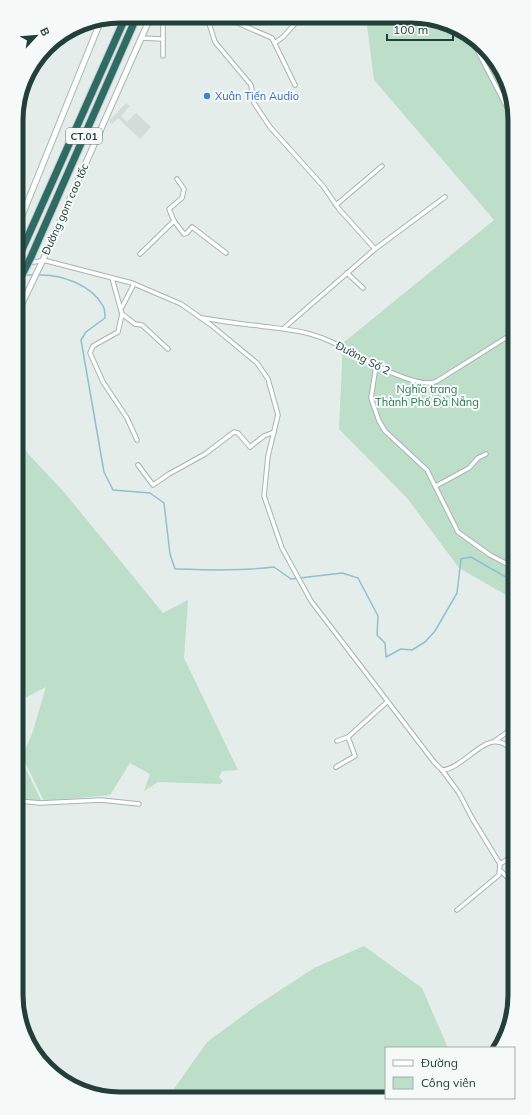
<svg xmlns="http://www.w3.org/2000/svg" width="531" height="1115" viewBox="0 0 531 1115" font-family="Mulish,sans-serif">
<rect width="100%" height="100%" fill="#e4edea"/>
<polygon fill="#d2ddd9" points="126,103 130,106 121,116 127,122 136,113 151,127 140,139 118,118 112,124 109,121"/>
<g fill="#bddec9">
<polygon points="366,18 431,18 480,42 511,93 513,599 459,568 407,498 339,429 343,343 494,220 374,80"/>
<polygon points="18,443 64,492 163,613 188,600 184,658 238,770 222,771 219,777 223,781 220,784 158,782 144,791 150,774 130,763 110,795 44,801 22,756 32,734 46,687 19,701"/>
<polygon points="19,755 42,802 24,800 19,803"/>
<polygon points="364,946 422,988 448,1048 386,1048 386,1096 172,1097 174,1089 207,1042 256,1006 314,968"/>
</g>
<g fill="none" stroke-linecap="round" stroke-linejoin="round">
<g stroke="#8dc0d2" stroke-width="1.5">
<polyline points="24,275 34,275"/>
<path d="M38,275c23,-1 54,10 65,31 2,3 2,8 2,12l-19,14 -5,8 23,132 9,18 37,3 14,10 6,51 5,15c34,1 66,2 99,-2l17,12 51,-6 16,5 20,38 -1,19 8,8 1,14 15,-8 11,1 13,-8 10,-11 22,-38 4,-34 10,-2 42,24"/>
</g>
<g stroke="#a6b5b2" stroke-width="5.5">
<g id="minor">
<polyline points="207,17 215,42 251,85 254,103 270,127 323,186 339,209 375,249"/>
<polyline points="224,17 272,38 295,85"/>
<polyline points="141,38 163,39"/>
<polyline points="474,39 475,46 511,115"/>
<polyline points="276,42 283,37 301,17"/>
<polyline points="163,56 163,16"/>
<polyline points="177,179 184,189 182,198 169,209 174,221 184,234 187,233 192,227 226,253"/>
<polyline points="336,205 382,166"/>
<polyline points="140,254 174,221"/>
<path d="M17,258c9,3 17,6 26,2l89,23 49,21 30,21 46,38 11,16 10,36 -10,41 -4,40 18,52 29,53 123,161 8,8 17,23 13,25 28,46 -1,11 -42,35"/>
<polyline points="512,264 510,270 512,284"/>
<polyline points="347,273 363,288"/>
<polyline points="112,278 122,314 135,324 142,325 168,349"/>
<polyline points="122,307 134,284"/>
<polyline points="122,314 118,332 93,346 90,353 103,382 127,418 137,440"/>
<path d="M202,318c19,3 38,6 58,8 29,4 48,4 76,18 19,10 82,48 101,37l75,-47"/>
<polyline points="284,328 375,249 445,197"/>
<polyline points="376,366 371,398 379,421 385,431 427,470 458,532 490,555 513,567"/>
<polyline points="138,465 153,485 169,474 205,454 234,432 238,433 250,447 264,436 274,432"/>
<polyline points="436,486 469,468 478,458 486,454"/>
<polyline points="337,741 348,737 387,702"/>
<polyline points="495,741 514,727"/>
<polyline points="336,767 355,756 348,737"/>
<path d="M442,770c19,-1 39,-31 56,-28 6,0 11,5 16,9"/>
<polyline points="19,801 40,803 101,800 139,804"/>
<polyline points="500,864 514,855"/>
<polyline points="501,871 507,877 514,879"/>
</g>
</g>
<g stroke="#a2b9b3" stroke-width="7">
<g id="secondary">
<polyline points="17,228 101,20"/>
<polyline points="17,314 42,262 151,16"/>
</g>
</g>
<g stroke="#c1c9c8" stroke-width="9">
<g id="motorway">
<polyline points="21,252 126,16"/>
<polyline points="31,257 137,16"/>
</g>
</g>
<use href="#minor" stroke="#fff" stroke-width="3.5"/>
<use href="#secondary" stroke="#fff" stroke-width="5"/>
<use href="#motorway" stroke="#2f6b65" stroke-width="7"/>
<g stroke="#c1c9c8" stroke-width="9" stroke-linecap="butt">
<g id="motorway-bridge">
<polyline points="17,260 21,252"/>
<polyline points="17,285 31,257"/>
</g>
</g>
<use href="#motorway-bridge" stroke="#2f6b65" stroke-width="7"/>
</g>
<circle fill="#3f7fe0" stroke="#f5faf8" stroke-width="1.5" cx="207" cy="96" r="4"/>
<g text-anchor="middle" stroke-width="4" stroke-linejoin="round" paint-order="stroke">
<rect fill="#f5faf8" stroke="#627773" stroke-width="1" x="66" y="128" width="36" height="16" rx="3"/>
<g font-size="10" font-weight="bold" fill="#233f3a">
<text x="84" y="140">CT.01</text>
</g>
<g font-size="11" fill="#366cbe" stroke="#f5faf8" text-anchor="start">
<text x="215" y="100">Xuân Tiến Audio</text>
</g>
<g font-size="11" fill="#233f3a" stroke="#f5faf8">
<text transform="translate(65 209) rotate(-66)" y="4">Đường gom cao tốc</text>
<text transform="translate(363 358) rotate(27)" y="4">Đường Số 2</text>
</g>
<g font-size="11" fill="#2d7651" stroke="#f5faf8">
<text x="427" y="393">Nghĩa trang<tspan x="427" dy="13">Thành Phố Đà Nẵng</tspan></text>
</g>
</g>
<path d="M0 0H531V1115H0ZM120 23H411A97 97 0 0 1 508 120V995A97 97 0 0 1 411 1092H120A97 97 0 0 1 23 995V120A97 97 0 0 1 120 23Z" fill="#f5faf8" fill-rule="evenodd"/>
<path fill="none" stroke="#233f3a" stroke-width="5" d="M120 23H411A97 97 0 0 1 508 120V995A97 97 0 0 1 411 1092H120A97 97 0 0 1 23 995V120A97 97 0 0 1 120 23Z"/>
<rect x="385" y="1047" width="130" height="52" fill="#f5faf8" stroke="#a1afac"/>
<rect x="393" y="1060" width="20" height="6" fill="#ffffff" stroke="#a1afac"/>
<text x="421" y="1067" font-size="12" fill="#233f3a">Đường</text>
<rect x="393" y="1077" width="20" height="12" fill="#bddec9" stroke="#a1afac"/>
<text x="421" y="1087" font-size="12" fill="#233f3a">Công viên</text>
<g transform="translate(36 36) rotate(64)" stroke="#f5faf8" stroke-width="3" paint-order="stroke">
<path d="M0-3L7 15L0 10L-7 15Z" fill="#233f3a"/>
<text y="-6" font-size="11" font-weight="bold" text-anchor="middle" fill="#233f3a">B</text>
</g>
<path d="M387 34v6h66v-6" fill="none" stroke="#233f3a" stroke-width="2"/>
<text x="393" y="34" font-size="12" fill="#233f3a" stroke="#f5faf8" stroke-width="3" paint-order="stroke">100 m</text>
</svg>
